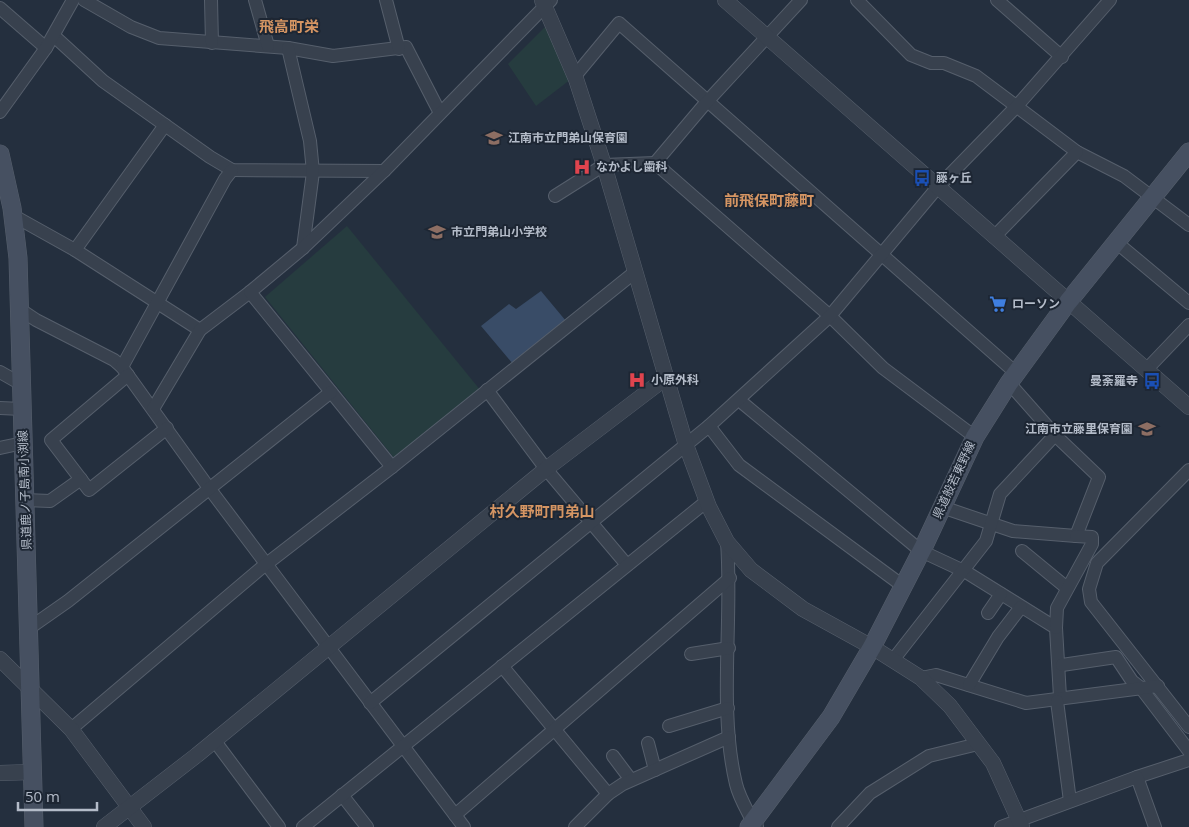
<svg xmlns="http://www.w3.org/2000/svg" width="1189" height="827" viewBox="0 0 1189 827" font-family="'Open Sans','Noto Sans JP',sans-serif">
<rect width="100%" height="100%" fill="#242f3e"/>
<g fill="#263c3f">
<polygon points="550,22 575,76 536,106 508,64"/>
<polygon points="347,226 481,391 395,459 265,297"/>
</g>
<polygon fill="#394c67" points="541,291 566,321 513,364 481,326 509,304 516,309"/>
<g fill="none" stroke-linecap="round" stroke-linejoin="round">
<g stroke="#565f6c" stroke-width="14">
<g id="minor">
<polyline points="84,0 131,27 159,38 288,48 333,56 406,47 440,113"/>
<polyline points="211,0 212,43"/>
<polyline points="255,0 268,46"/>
<polyline points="386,0 399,49"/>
<polyline points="857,0 911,55 931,63 944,63 976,76 1077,152 1124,176 1189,225"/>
<polyline points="997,0 1062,57"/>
<polyline points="0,8 46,48"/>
<polyline points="54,36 103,81 210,157 232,170 384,171"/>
<polyline points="288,48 310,141 313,172 303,248"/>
<polyline points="575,76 619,23 1016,373"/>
<polyline points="0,112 46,48 73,0"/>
<polyline points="655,163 704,105 801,0"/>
<polyline points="555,196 604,165 655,163 830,316 883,368 975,437"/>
<polyline points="14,216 75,250 200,330"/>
<polyline points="994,237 1077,152"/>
<polyline points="1116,242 1189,303"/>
<polyline points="75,250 165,125"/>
<polyline points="21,310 36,320 114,360 122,367 209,488 464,827"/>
<polyline points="122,367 225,179 232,170"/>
<polyline points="1146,370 1189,325"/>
<polyline points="0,372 21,384"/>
<polyline points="128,375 51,440 89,490 167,428"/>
<polyline points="487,390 546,469 627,565"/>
<polyline points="739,400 921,551 966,572 1056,628 1060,697"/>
<polyline points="0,408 22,409"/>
<polyline points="153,409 200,330 250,292"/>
<polyline points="709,426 739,465 903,586"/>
<polyline points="0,448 23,443"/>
<polyline points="392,467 250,292 303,248 384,171 551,0"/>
<polyline points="1189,470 1097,563 1089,589 1091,602 1189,727"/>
<polyline points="25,500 50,501 81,479"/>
<polyline points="942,507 1013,531 1076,536 1099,477 1055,435 1009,383"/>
<path d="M727,542c6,78 -9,167 9,242 3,13 11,26 17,38l4,4"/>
<polyline points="1022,551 1067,588"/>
<polyline points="988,613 1001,594"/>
<polyline points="1056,628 1057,608 1092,544 1092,537 1076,536"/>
<polyline points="28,629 68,601 331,392"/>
<polyline points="691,654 729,648"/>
<polyline points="893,660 986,541 1000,494 1055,435"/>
<polyline points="1062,665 1116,657 1132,681 1141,688 1189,751"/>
<polyline points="502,666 608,794"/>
<polyline points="921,678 936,675 1026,703 1158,686"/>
<polyline points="969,685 998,637 1021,607"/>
<polyline points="1057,701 1070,801"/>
<polyline points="370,703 709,426 830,316 937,188 1016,107 1110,0"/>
<polyline points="669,726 728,708"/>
<polyline points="71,729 260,569 392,467 635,272"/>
<polyline points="214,740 279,827"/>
<polyline points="648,743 655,770"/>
<polyline points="613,756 631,780"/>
<polyline points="1137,777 1189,760"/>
<polyline points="342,795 367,827"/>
<polyline points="455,815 730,578"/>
<polyline points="303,827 707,501"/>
<polyline points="575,827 608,794 623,784 729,737"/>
<polyline points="838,827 870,793 929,756 978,744"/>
<polyline points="1001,827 1137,777 1155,827"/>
</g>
</g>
<g stroke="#565f6c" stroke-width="16">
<g id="tertiary">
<polyline points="542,0 576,79 604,165 686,445 709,507 727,542 751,570 803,609 872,647 921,678 950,706 993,763 1022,827"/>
<polyline points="725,0 1189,407"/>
<polyline points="0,659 71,729 144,827"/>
<polyline points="0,773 32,772"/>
<polyline points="104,827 197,755 546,469 667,377"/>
</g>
</g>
<g stroke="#565f6c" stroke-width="19">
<g id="secondary">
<polyline points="0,154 12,208 18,258 34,827"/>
<polyline points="749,827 831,717 872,647 924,546 975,437 1009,383 1068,302 1189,152"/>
</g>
</g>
<use href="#minor" stroke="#38414e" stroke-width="12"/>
<use href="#tertiary" stroke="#38414e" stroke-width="15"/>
<use href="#secondary" stroke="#465061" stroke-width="18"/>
</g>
<defs>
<g id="school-bare" transform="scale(1.35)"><path d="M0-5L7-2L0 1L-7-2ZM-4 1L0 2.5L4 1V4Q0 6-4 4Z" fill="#8d6e63" stroke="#1d2633" stroke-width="2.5" paint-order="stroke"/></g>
<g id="hospital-bare" transform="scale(1.35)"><path d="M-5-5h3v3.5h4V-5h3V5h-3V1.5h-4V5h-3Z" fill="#e0444e" stroke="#1d2633" stroke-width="2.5" paint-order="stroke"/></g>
<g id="bus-bare" transform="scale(1.35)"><path d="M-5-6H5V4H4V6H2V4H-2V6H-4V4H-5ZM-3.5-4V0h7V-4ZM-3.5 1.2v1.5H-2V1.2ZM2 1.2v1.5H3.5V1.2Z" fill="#1a4fb4" stroke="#1d2633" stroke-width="2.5" paint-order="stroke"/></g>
<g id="supermarket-bare" transform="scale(1.35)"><path d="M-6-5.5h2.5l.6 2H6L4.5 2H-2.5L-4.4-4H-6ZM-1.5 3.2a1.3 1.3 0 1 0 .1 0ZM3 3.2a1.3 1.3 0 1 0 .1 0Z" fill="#3f7fe0" stroke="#1d2633" stroke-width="2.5" paint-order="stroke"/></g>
</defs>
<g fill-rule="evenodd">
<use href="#school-bare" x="494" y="138"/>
<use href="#hospital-bare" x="582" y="167"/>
<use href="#bus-bare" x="922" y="178"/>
<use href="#school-bare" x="437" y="232"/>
<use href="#supermarket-bare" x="998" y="304"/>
<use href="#hospital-bare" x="637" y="380"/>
<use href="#bus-bare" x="1152" y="381"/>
<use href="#school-bare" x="1147" y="429"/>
</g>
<g text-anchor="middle" stroke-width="4" stroke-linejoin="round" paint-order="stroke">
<g font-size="12" font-weight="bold" fill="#b4bcc9" stroke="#1d2633" text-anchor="start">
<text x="508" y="142">江南市立門弟山保育園</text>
<text x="596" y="171">なかよし歯科</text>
<text x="936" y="182">藤ヶ丘</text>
<text x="451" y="236">市立門弟山小学校</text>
<text x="1012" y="308">ローソン</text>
<text x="651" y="384">小原外科</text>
<text x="1138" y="385" text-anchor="end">曼荼羅寺</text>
<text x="1133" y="433" text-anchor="end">江南市立藤里保育園</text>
</g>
<g font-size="12" fill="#b4bcc9" stroke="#1d2633">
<text transform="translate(954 480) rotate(-65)" y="4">県道般若東野線</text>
<text transform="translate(25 490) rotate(-92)" y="4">県道鹿ノ子島南小渕線</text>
</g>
<g font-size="15" font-weight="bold" fill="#d59563" stroke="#1d2633">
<text x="289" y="32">飛高町栄</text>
<text x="769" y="206">前飛保町藤町</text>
<text x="542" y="517">村久野町門弟山</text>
</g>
</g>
<path d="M18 802v8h79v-8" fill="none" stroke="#b4bcc9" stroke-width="2.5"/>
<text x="25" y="802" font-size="15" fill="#b4bcc9" stroke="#1d2633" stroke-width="4" paint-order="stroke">50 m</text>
</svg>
